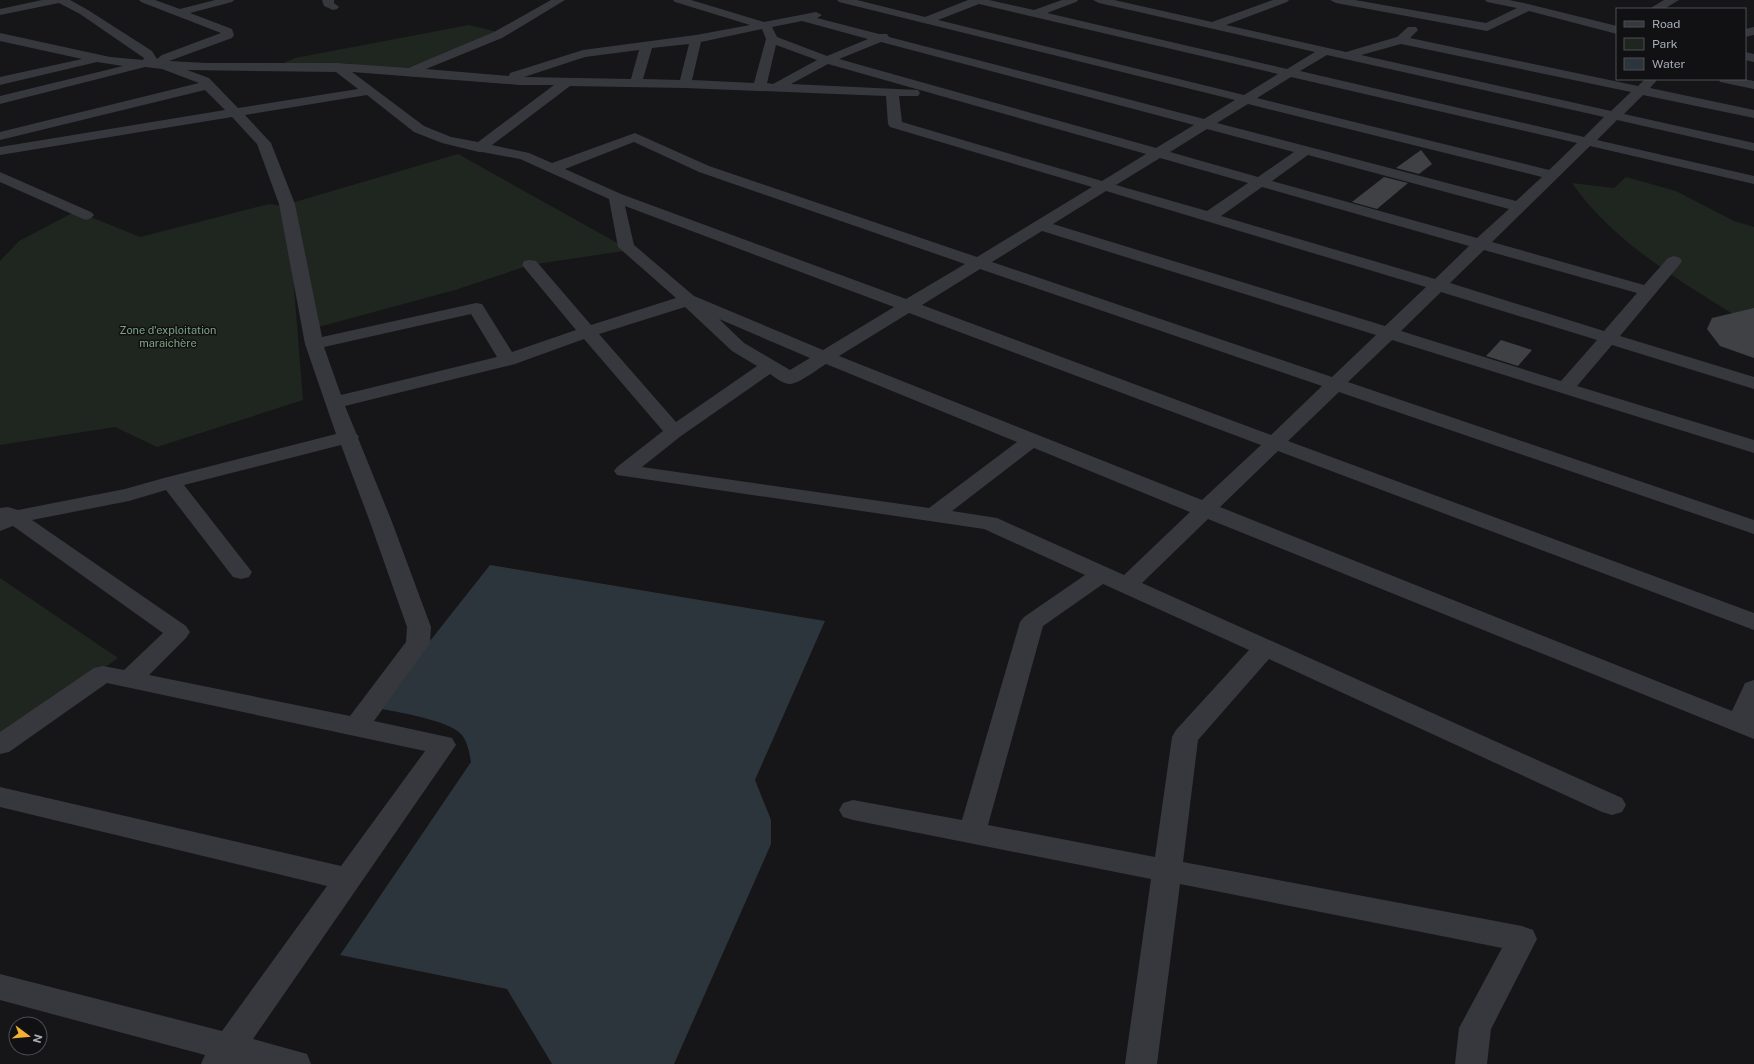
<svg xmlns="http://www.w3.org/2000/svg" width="1754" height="1064" viewBox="0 0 1754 1064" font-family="'Public Sans',sans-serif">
<rect width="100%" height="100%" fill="#161618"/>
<g fill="#1e261f">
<polygon points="469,25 502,33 401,70 345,63 275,67 295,58"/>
<polygon points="458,154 630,250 530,265 455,290 311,329 288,212 303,400 157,447 115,427 0,445 0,261 19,241 76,211 140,237 269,204 288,207 288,204"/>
<path d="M1626,177l50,14 58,30 20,6v98l-11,-5c-60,-37 -130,-78 -171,-137l42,5z"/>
<polygon points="0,578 118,658 0,741"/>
</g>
<path fill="#2c353c" d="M490,565l335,56 -70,159 16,40v24l-97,220h-122l-45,-75 -167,-34 131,-193c-2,-10 -3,-20 -10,-28 -13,-14 -64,-22 -84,-26z"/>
<g fill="#404145">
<polygon points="1421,150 1432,164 1419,174 1396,168"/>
<polygon points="1384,177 1408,183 1377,209 1352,202"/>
<polygon points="1754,308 1754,358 1720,346 1707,329 1712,318"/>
<polygon points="1501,340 1532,350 1518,366 1486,356"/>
</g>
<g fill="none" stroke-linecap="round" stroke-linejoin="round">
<g fill="#37383d" fill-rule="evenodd">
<path d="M42,0h28l18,10 64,41 5,8 5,-4 59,-22 -80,-31 -2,-2h16l25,9 35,-9h19l-2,2 -42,11 42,16 2,6 -2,3 -63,23 38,2h131l70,5 86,-36 57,-32h14l-63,38 -76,31 83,7 1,-3 73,-23 113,-15 54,-10 -75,-23 -2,-2h18l73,22 52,-10 6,3 -5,3 62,16h8l2,3 315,82 31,-19 -396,-98 -2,-2h20l68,17 43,-17h21l45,10 28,-10h16l-2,2 -29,11 240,56 28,-17 -216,-49 -6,-3h21l98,22 61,-22h16l-2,2 -61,23 120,27 51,-15 11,-10h8l2,3 -8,8 228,48 7,-7h13l-8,9 104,22v8l-111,-23 -19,19 130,29v8l-137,-31 -20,20 157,36v8l-164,-38 -98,96 152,43 24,-27 6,-2 6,2 2,3 -2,3 -60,72 134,41v12l-142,-44 -35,41 177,54v13l-362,-113 -44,42 406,138v14l-415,-142 -51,49 466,172v17l-476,-179 -58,56 512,204 13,-28 9,-3v59l-546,-220 -66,64 480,215 4,7 -4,7 -10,3 -10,-3 -333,-153 -71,81 -15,122 339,64 11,4 4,9 -46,90 -4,35h-32l4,-36 43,-80 -322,-64 -23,180h-32l26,-185 -298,-59 -10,-3 -4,-7 4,-7 10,-3 109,20 58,-198 4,-5 61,-42 -101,-46 -367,-54 -3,-4 3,-4 46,-36 -79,-92 -69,25 -170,42 11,27 3,4 -1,1 34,84 39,105 -1,16 -56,78 69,15 9,2 4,7 -203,294 54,15 4,10h-110l4,-9 -205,-55v-26l222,57 105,-145 -327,-79v-20l341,79 84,-115 -318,-68 -98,69 -9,2v-22l94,-64 9,-2 21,4 39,-37 -150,-107 -13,5v-23l8,-1 10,3 107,-21 39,-11 172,-44 -31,-90 -26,-140 -22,-60 -25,-27 -232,38v-8l225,-37 -20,-20 -205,50v-8l199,-49 -37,-14 -17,-2 -145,37v-8l123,-30 -26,-4 -97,23v-8l82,-18 -82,-18v-8l110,24 33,3 1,-2 -64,-44 -21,-11 -59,12v-6zM979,4l299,70 -34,21 -306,-75zM802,21l66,18 -41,17 -50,-19 -5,-10zM762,29l4,10 -12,44 -62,-3 9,-38zM881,42l313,83 -38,23 -317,-89zM689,44l-9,36 -37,-1 9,-31zM1401,44l230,48 -20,19 -250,-56zM776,45l41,15 -44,24 -6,-1zM639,50l-8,29 -107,-2 61,-20zM1327,55l277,62 -20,20 -284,-66zM828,64l318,90 -44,27 -200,-59 -3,-26h19l2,-3 -2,-3 -127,-6zM187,70l149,2 22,17 -120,19 -29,-30zM352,72l168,13h34l-76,57 -27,-5 -27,-11zM1291,77l286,66 -28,27 -292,-72zM570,86l115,2 201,8 2,28 2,3 202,60 -115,70 -268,-91 -74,-33 -83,30 -23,-10 -37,-8zM367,95l47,37 28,11 37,9h3l38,7 89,40 9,48 58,51 -85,27 -55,-64 -6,-1 -6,1 -2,4 54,65 -64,22 -30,-48 -6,-1 -154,34 -27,-133 -24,-61 -26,-28zM1248,104l294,73 -26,24 -299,-78zM1207,129l87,23 -36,25 -88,-25zM634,142l65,30 266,92 -59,35 -285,-105 -56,-25zM1308,155l201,54 -32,29 -205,-57zM1160,158l88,25 -41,28 -91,-26zM1262,187l207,59 -34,33 -214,-63zM1106,191l320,96 -41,39 -332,-102zM625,206l269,101 -71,43 -129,-54 -60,-51zM1042,231l334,104 -44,42 -340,-115zM1484,250l153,43 -33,38 -154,-48zM980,269l342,117 -51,49 -349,-130zM1441,292l156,48 -36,41 -160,-50zM685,307l47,44 25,15 -81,56 -77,-88zM909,313l352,132 -59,55 -363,-144zM471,314l26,43 -156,38 -17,-48zM719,319l91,39 -20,12 -46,-27zM826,364l191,78 -88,66 -287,-41 39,-31 89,-62c6,4 13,10 20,10 10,-1 28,-15 36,-20zM341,445l29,77 37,105 -1,15 -56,74 -201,-41 37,-37 4,-6 -4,-6 -154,-106 97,-19 37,-11 67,87 8,2 8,-2 3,-5 -68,-87zM1034,448l156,64 -66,63 -127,-57 -45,-7zM1103,584l146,66 -73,80 -4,7 -17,120 -167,-32 55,-199z"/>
<polygon points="322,0 334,0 334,3 339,7 337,9 333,10 324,6"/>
<polygon points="1330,0 1355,0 1486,23 1517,8 1487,2 1485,0 1509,0 1528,4 1617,26 1617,34 1529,11 1487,31 1336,3"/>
<polygon points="1664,0 1679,0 1664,9 1649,9"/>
<polygon points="1754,27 1754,35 1745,37 1745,29"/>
<polygon points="1745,52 1754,54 1754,62 1745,60"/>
<polygon points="1719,79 1744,79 1754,81 1754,89 1720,82"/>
<polygon points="0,172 91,212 94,215 91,218 86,220 81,218 0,182"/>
</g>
</g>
<g text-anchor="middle" stroke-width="3" stroke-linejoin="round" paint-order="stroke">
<g font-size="11" fill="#7fa381" stroke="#111113">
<text x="168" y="334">Zone d'exploitation<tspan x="168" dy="13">maraichère</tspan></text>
</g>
</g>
<rect x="1616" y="8" width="130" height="72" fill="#111113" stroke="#4d4f55"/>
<rect x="1624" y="21" width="20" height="6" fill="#37383d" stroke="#4d4f55"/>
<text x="1652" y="28" font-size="12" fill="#a8adb8">Road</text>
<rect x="1624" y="38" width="20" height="12" fill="#1e261f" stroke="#4d4f55"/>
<text x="1652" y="48" font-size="12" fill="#a8adb8">Park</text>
<rect x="1624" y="58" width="20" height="12" fill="#2c353c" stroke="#4d4f55"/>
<text x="1652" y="68" font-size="12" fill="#a8adb8">Water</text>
<g transform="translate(28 1036) rotate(106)"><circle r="19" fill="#111113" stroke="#4d4f55"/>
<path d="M0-3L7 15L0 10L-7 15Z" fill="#f2b134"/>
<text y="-6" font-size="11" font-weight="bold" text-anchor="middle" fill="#a8adb8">N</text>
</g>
</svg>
